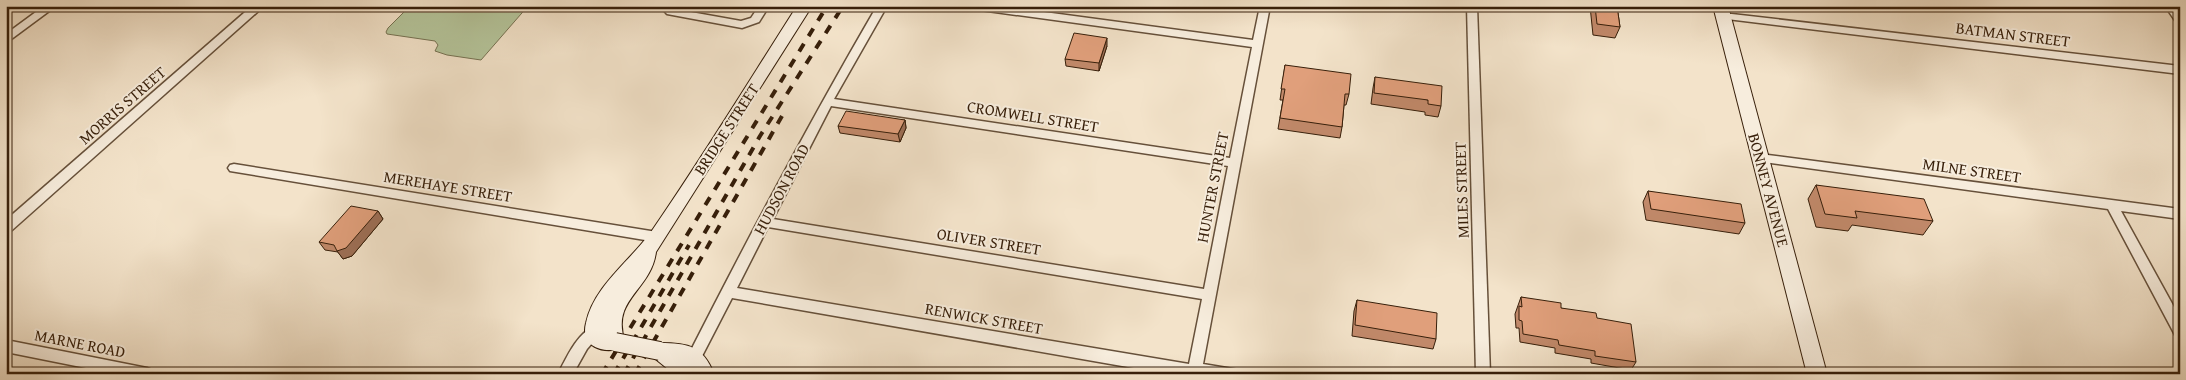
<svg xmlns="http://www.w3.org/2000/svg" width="2186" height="380" viewBox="0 0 2186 380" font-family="'Gentium Book Plus',serif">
<rect width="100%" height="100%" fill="#f3e3ca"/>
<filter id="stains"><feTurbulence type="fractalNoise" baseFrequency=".004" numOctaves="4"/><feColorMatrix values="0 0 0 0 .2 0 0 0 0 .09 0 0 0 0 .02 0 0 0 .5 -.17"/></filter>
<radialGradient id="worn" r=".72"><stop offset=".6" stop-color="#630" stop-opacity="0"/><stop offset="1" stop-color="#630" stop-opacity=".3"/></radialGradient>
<polygon fill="#b5c59b" stroke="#767252" points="410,6 528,6 481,60 447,55 435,51 438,45 435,41 387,34 386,32 388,28"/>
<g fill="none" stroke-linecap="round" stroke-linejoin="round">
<g stroke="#66503a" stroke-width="3">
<g id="street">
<polygon points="44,6 56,6 6,43 6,34"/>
<polygon points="252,6 264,6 11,231 6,233 6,220"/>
<polygon points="660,6 671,6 674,9 741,21 751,18 759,6 769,6 759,22 742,28 667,14"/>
<path d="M877,6h10l-53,93 396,59 22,-111 -279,-38 -5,-3h31l254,34 7,-34h10l-67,358 36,6 2,4h-73l-436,-76 -32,62 -5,2 -5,-2 -2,-4c60,-118 122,-235 189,-350zM831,106l397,60 -24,123 -431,-70zM768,227l434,72 -13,65 -452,-76z"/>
<polygon points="1467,6 1477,6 1490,374 1476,374"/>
<polygon points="2165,6 2176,6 2180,12 2180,23 2176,22"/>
<polygon points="1723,13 2180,66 2180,74 1719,18 1718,16 1719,14"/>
<polygon points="1760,154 2180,209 2180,219 2121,211 2180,318 2180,336 2175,335 2108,209 1756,161 1754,158"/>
<polygon points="234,164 657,232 662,234 663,237 662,240 657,242 230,171 228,168 230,165"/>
<path d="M594,327l5,2 2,4 -14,16 -14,25h-15c8,-15 19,-41 36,-47z"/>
<polygon points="6,340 147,368 152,370 154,374 116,374 6,352"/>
</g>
</g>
<g stroke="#371f0a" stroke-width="2">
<g id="secondary">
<path d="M797,6h15l-156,246c-5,39 -46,47 -31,90l-3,6c-19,6 -42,-1 -36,-25 8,-37 44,-62 65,-91 51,-74 98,-151 146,-226z"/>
<polygon points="1713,6 1728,6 1827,374 1807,374"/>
<path d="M660,343c28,0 43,3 54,31h-40l-21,-17 -3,-6 3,-6z"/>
</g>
</g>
<use href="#street" fill="#f7eddd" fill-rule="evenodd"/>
<use href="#secondary" fill="#f7eddd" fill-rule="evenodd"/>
<g stroke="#371f0a" stroke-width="4" stroke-dasharray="9 9" stroke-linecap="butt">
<polyline points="602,374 827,6"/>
<polyline points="614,374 689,245"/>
<polyline points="624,374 760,136 843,6"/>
<polyline points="635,374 782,116"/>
</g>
<g stroke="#371f0a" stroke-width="20" stroke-linecap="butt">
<polyline id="secondary-bridge" points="615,342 660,351"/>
</g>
<use href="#secondary-bridge" stroke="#f7eddd" stroke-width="18"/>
</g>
<g fill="#c1896a" stroke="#371f0a">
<polygon points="205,6 225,6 222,9"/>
<polygon points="1590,6 1617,6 1620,27 1615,38 1593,35"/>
<polygon points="1107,46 1099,71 1066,66 1065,59"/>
<polygon points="1285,65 1349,94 1346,105 1344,105 1342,127 1340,138 1278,129 1283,100 1280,100"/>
<polygon points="1375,77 1441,106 1438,117 1425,115 1425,112 1371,104 1373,88"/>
<polygon points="905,120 906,128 900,142 840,133 838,126"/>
<polygon points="1816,185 1933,221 1923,235 1852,225 1848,231 1816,227 1808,199"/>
<polygon points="1648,191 1745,223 1739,234 1646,220 1643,202"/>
<polygon points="378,211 383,219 352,256 343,259 338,252 325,250 319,242"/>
<polygon points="1521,297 1597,318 1636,362 1631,370 1591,363 1591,359 1555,353 1555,348 1520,342 1519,328 1516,328 1515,314"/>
<polygon points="1357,300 1436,339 1433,349 1352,336 1354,311"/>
</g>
<g fill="#9d6f56" stroke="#371f0a">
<polygon points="1107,38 1107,46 1099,71 1099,63"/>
<polygon points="905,120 906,128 900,142 898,134"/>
<polygon points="378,211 383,219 352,256 343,259 337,251"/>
</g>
<g fill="#e09f7b" stroke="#371f0a">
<polygon points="1595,6 1617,6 1620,27 1597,24"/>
<polygon points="1074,33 1107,38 1099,63 1065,59"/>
<polygon points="1285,65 1351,74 1349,94 1345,94 1342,127 1280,118 1285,89 1281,89"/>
<polygon points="1375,77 1442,86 1441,106 1428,104 1428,100 1374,93"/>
<polygon points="846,111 905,120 898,134 838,126"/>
<polygon points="1816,185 1924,199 1933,221 1855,211 1857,218 1825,214"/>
<polygon points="1648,191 1741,204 1745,223 1651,209"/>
<polygon points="351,206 378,211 346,248 337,251 334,245 319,242"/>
<polygon points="1521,297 1561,303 1561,308 1596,313 1597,318 1631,324 1636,362 1595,356 1595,351 1559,345 1558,340 1523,334 1522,321 1519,320 1519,306 1522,307"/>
<polygon points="1357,300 1437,313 1436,339 1355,325"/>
</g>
<g text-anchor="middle" stroke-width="4" stroke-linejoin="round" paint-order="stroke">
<g font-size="16" fill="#371f0a" stroke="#f7eddd">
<text transform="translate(2013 34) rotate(7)" y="6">BATMAN STREET</text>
<text transform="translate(122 105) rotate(-41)" y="6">MORRIS STREET</text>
<text transform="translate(1033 116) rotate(9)" y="6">CROMWELL STREET</text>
<text transform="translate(726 129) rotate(-57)" y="6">BRIDGE STREET</text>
<text transform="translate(1972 170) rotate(8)" y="6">MILNE STREET</text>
<text transform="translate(448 186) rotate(9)" y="6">MEREHAYE STREET</text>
<text transform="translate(1212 187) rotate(-79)" y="6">HUNTER STREET</text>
<text transform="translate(781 189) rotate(-62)" y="6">HUDSON ROAD</text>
<text transform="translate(1461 190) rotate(-92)" y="6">MILES STREET</text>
<text transform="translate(1769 190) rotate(75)" y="6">BONNEY AVENUE</text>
<text transform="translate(989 241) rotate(9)" y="6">OLIVER STREET</text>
<text transform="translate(984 318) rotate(10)" y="6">RENWICK STREET</text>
<text transform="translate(80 343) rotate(11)" y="6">MARNE ROAD</text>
</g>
</g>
<rect width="2186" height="380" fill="none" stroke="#f3e3ca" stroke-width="25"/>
<rect x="8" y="8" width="2171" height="365" fill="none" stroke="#371f0a" stroke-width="2.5"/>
<rect x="12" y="12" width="2161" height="355" fill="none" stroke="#371f0a"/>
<rect width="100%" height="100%" filter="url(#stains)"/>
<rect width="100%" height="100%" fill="url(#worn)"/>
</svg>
